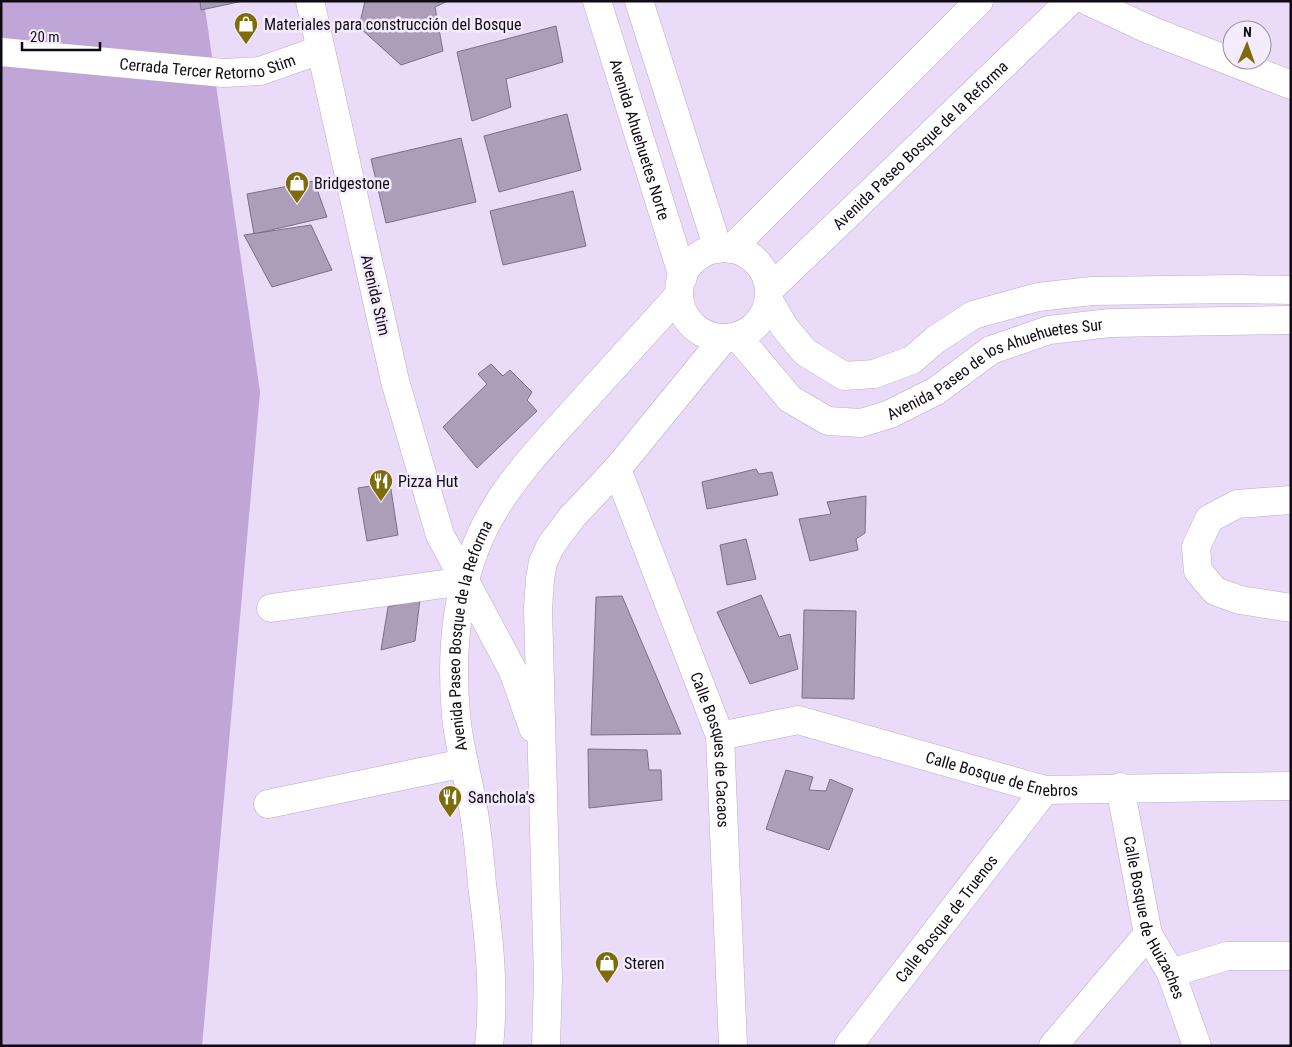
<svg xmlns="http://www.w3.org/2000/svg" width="1292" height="1047" viewBox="0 0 1292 1047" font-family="'Roboto Condensed',sans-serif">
<rect width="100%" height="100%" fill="#eadbf8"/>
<polygon fill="#c0a5d7" points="1,1 204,1 260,392 202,1046 1,1046"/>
<g fill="#ac9eb9" stroke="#7c6f88">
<polygon points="200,1 243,1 201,10"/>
<polygon points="365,1 448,1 435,7 443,51 401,65 359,27"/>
<polygon points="556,26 563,62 506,79 511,107 472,121 457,52"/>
<polygon points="567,114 581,170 499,192 484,136"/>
<polygon points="461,138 476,202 386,223 371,159"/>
<polygon points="314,181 327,217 254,234 247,194"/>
<polygon points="573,191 586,246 503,265 490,211"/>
<polygon points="311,225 332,270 272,287 244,235"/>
<polygon points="491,364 503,376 510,370 532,392 527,400 537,411 477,468 443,427 487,384 478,374"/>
<polygon points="756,469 759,474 772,472 778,495 707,509 702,482"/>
<polygon points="390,483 398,535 367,541 358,488"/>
<polygon points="866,496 865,533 856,539 858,550 810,561 799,519 831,514 827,502"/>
<polygon points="746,539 756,579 727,585 720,545"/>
<polygon points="761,595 779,637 790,634 798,669 750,684 717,612"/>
<polygon points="622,596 681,734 591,735 596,597"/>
<polygon points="420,599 415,641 381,650 388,607"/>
<polygon points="804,610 856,611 854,699 802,698"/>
<polygon points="588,749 647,750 649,770 661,770 662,800 589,808"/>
<polygon points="786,770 813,777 809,790 826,791 830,779 853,789 829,850 766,829"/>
</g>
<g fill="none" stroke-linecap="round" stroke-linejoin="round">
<g stroke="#bbacc8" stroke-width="29">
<g id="minor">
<path id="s1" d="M597,1l86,276"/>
<polyline points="639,1 718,249"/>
<polyline points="1088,1 1150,30 1291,85"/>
<path id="s2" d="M1,52l223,21 36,-2 60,-21"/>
<polyline points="769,301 785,328 805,352 844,376 874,374 912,360 935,340 973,315 1038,297 1092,291 1237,289 1291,290"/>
<path id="s3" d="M737,336l53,63 38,22 33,2 29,-9 46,-23 55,-41 58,-20 61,-7 181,-3"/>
<path id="s4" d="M617,469l103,267 13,310"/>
<polyline points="1291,500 1237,504 1209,519 1196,547 1198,571 1215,591 1240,600 1291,608"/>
<polyline points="271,608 465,581 440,535 395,381 310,1"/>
<path id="s5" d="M720,736l78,-16 247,70 246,-4"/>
<path id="s6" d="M1120,787l28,147 23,39 26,73"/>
<polyline points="268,804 464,763"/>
<polyline points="1171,973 1227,956 1291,956"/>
<path id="s7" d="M848,1046l197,-256"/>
<polyline points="1053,1046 1148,934"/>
</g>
</g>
<g stroke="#bbacc8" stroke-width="29">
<g id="major">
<circle cx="724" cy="293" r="45"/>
<polyline points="731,249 979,1"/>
<path id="s8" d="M770,289l300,-288"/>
<polyline points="465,581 513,671 533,728"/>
<path id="s9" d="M489,1046c6,-54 0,-109 -7,-162 -2,-24 -4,-47 -8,-71 -5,-32 -15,-65 -18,-98 -6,-67 1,-139 34,-198 22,-39 53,-72 83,-105 35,-39 71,-78 106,-117"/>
<polyline points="546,1046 548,979 538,609 540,579 543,562 551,545 572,517 617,469 724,338"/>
</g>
</g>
<use href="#minor" stroke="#fff" stroke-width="28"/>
<use href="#major" stroke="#fff" stroke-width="28"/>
</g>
<defs>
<g id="shop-pin" transform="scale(1.25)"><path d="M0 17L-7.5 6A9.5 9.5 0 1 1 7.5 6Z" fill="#7d6c07" stroke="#f4ebfc"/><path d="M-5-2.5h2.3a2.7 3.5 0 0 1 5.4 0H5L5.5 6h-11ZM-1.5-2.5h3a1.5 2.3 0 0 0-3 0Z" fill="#fff"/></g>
<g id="restaurant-pin" transform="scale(1.25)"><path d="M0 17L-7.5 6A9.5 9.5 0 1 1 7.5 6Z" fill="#7d6c07" stroke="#f4ebfc"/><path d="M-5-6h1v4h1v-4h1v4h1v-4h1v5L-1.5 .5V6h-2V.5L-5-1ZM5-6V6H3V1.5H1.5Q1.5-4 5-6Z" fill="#fff"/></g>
</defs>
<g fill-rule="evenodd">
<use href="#shop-pin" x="246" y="24"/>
<use href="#shop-pin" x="297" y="183"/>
<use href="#restaurant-pin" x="381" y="481"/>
<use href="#restaurant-pin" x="450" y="797"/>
<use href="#shop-pin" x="607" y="963"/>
</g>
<g text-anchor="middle" stroke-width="5" stroke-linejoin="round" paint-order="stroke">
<g font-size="16" fill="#100b14" stroke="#f4ebfc" text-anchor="start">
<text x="264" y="30">Materiales para construcción del Bosque</text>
<text x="314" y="189">Bridgestone</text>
<text x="398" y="487">Pizza Hut</text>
<text x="468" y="803">Sanchola's</text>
<text x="624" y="969">Steren</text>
</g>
<g font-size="16" fill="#100b14" stroke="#f4ebfc">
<text dy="6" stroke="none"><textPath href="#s2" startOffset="208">Cerrada Tercer Retorno Stim</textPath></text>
<text dy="6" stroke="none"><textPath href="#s1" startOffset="145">Avenida Ahuehuetes Norte</textPath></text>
<text dy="6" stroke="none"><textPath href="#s8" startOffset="208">Avenida Paseo Bosque de la Reforma</textPath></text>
<text transform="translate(376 295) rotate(77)" y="6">Avenida Stim</text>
<text dy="6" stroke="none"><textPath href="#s3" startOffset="306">Avenida Paseo de los Ahuehuetes Sur</textPath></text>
<text dy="6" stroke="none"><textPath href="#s9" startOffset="415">Avenida Paseo Bosque de la Reforma</textPath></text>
<text dy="6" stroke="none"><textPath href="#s4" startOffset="298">Calle Bosques de Cacaos</textPath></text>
<text dy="6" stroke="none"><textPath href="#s5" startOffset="291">Calle Bosque de Enebros</textPath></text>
<text dy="6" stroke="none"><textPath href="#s6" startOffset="136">Calle Bosque de Huizaches</textPath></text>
<text dy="6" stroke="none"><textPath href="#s7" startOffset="161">Calle Bosque de Truenos</textPath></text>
</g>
</g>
<rect width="1292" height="1047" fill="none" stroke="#100b14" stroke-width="5"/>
<g transform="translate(1247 45) rotate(2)"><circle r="24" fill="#f4ebfc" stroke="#99919f"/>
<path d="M0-4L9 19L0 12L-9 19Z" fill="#7d6c07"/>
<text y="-8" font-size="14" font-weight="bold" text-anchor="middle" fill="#100b14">N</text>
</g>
<path d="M22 42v8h78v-8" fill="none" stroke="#100b14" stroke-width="2.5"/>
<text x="30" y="42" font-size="15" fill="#100b14" stroke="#f4ebfc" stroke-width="4" paint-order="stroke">20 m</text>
</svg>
